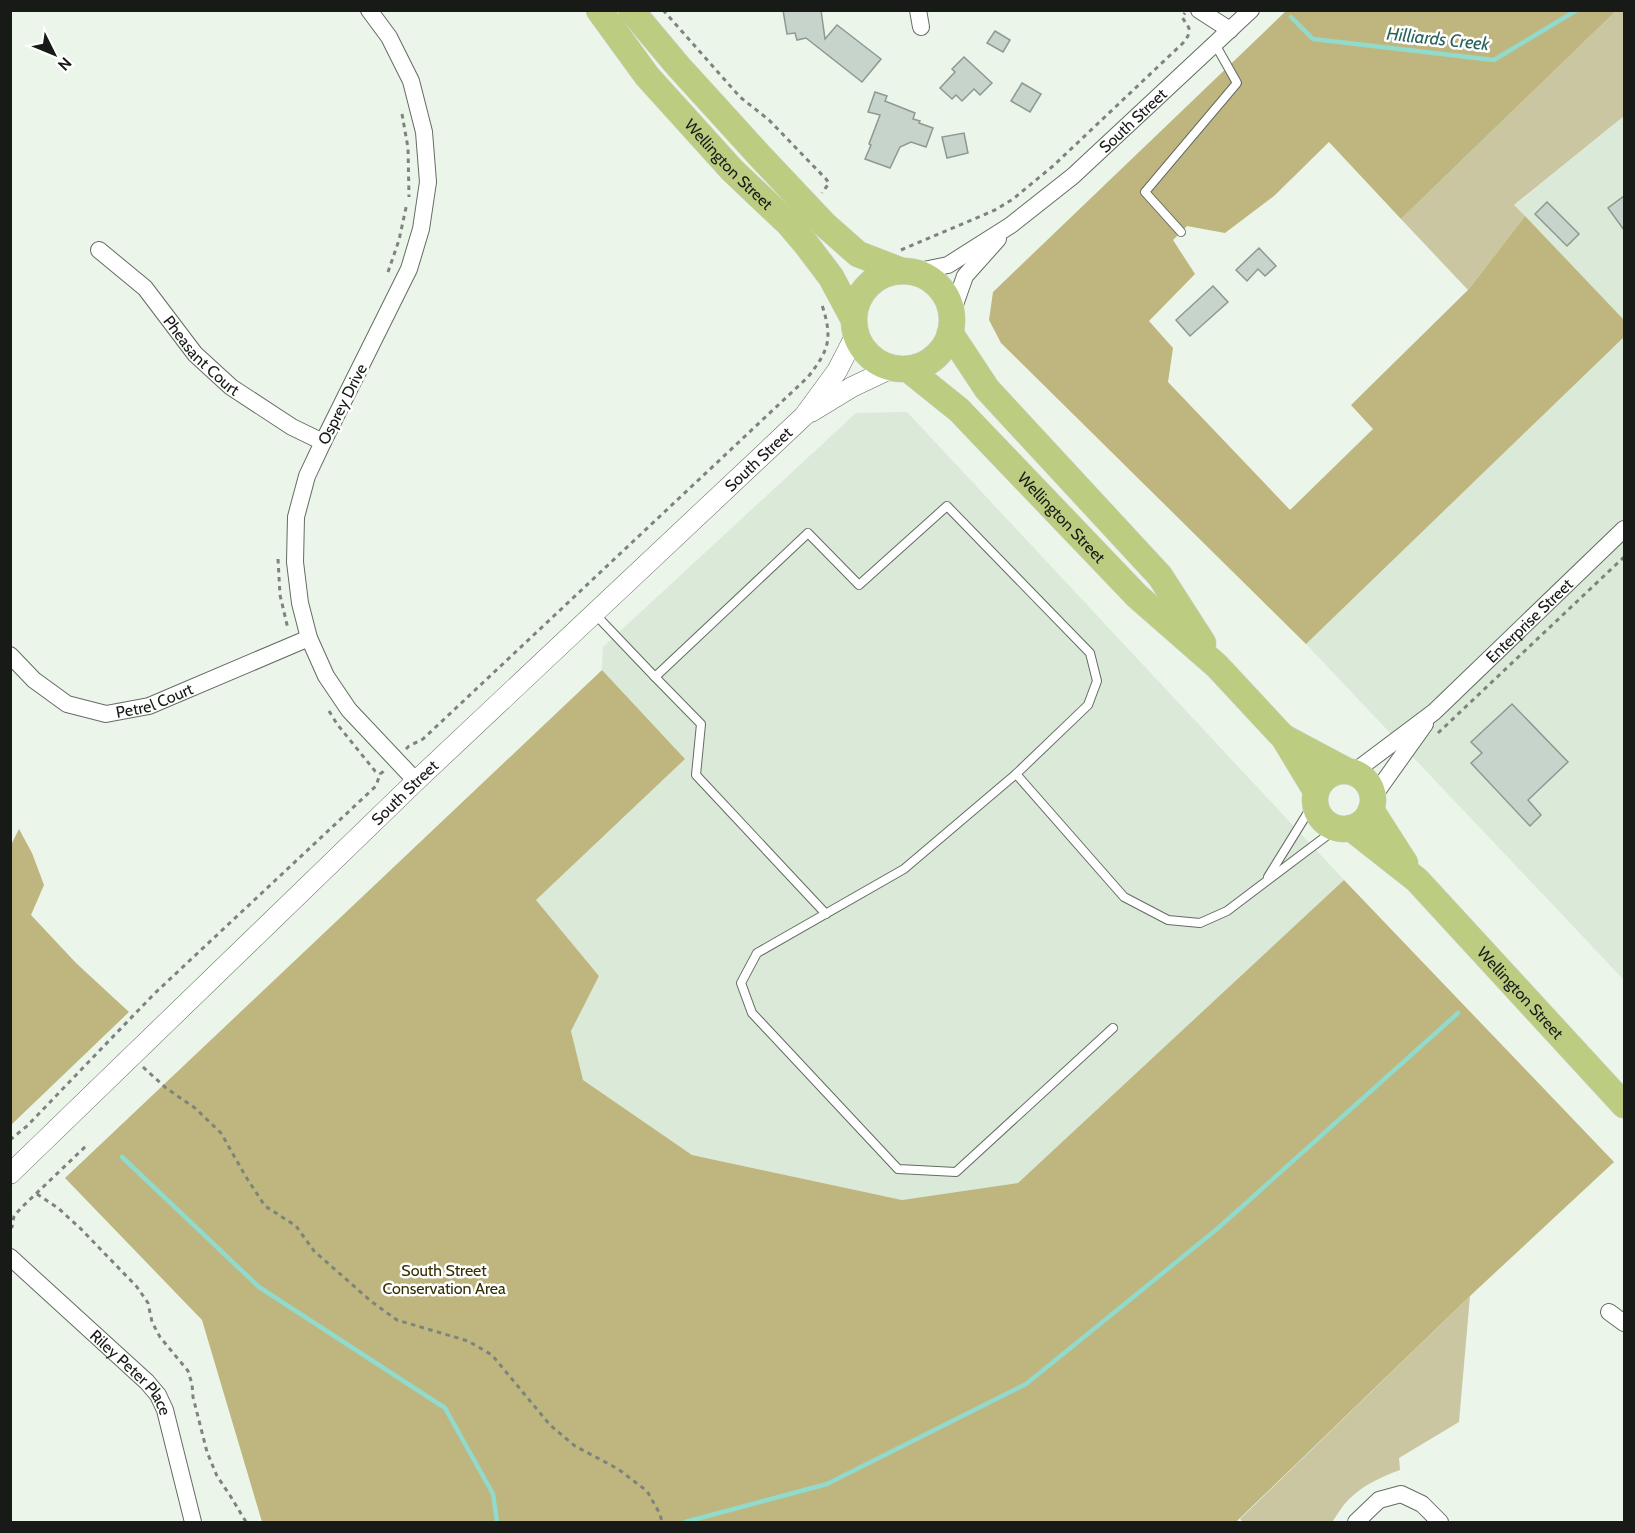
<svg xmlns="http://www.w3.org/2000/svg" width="1635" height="1533" viewBox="0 0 1635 1533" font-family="Cabin,sans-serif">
<rect width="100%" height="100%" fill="#ebf5ea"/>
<g fill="#dae9d8">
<polygon points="1624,116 1624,320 1514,206"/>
<polygon points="1624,337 1624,980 1306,644"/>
<polygon points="907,412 1344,880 1018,1183 902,1200 692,1155 583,1080 571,1031 599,976 536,900 685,759 602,670 603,647 856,413"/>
</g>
<g fill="#cbc6a2">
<polygon points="1616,11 1624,11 1624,116 1514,205 1525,216 1468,290 1401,219"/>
<path d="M1470,1296l-11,126 -60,36 1,12c-22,8 -43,18 -57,36 -4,5 -7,11 -11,16h-89l-3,-3z"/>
</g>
<g fill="#beb67e">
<polygon points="1286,11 1616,11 1401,219 1329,142 1274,196 1225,233 1187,226 1173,240 1195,274 1149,321 1173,348 1168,382 1290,510 1373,429 1351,405 1468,290 1525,216 1624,320 1624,337 1306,644 1001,343 989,320 993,292"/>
<polygon points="602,670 685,759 536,900 599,976 571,1031 583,1080 692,1155 902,1200 1018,1183 1344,880 1614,1162 1470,1296 1236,1522 262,1522 202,1320 65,1178"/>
<polygon points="19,829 32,853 44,885 31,915 76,963 129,1012 11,1125 10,847"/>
</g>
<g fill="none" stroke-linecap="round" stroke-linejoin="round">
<g stroke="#91dacc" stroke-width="4.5">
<polyline points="1291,17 1313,39 1494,60 1577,10"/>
<polyline points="122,1157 259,1287 445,1408 493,1494 497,1522"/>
<polyline points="685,1522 827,1484 1026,1384 1217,1229 1458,1013"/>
</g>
</g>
<g fill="#c6d4cc" stroke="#8d9992" stroke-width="1.5">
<polygon points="783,10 821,10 825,39 837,25 881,59 862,82 806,38 797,40 795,33 787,34"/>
<polygon points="995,31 1010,40 1003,52 987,43"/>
<polygon points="964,57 992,83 980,95 974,89 962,101 956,95 952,99 940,88 955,72 952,69"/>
<polygon points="1022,83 1041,94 1030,112 1011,101"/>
<polygon points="875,92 887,96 885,101 915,113 913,119 920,121 919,123 933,128 926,147 911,142 900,147 890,168 865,159 871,145 869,144 880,115 868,112"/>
<polygon points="964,133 968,153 947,158 942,137"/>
<polygon points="1624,196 1624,230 1608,208"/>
<polygon points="1547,202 1579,234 1567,246 1535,214"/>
<polygon points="1259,248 1276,266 1265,276 1258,269 1247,281 1236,270"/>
<polygon points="1213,286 1228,302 1190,336 1176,320"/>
<polygon points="1512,704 1568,762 1528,800 1541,815 1530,826 1471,763 1482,753 1471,742"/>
</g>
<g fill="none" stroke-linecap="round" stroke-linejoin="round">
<g stroke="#646c63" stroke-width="10">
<g id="service">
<polyline points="1181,232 1145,192 1237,83 1215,44"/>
<polyline points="594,613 655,677 808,533 859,585 947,506 1090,653 1097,681 1088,705 1016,774 904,869 757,953 741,983 752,1013 898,1169 956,1172 1113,1028"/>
<polyline points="655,677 701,724 696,775 826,914"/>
<polyline points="1016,774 1124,897 1168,920 1200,923 1227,911 1337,828"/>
<polyline points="1268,877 1315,801"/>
</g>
</g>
<g stroke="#646c63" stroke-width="18">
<g id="minor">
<polyline points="369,10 389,37 411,81 424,132 428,182 421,229 409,269 323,442 307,476 296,517 295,562 300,603 309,638 326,676 349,710 416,781"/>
<polyline points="918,10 921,27"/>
<polyline points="1199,10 1230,30"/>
<path id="s1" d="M99,250l46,38 50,66 36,33 61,40 31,15"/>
<path id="s2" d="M914,272l34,-7 63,-40 62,-49 178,-166"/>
<polyline points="952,313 965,276 998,239"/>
<path id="s3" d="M10,655l24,25 33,24 39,10 43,-8 160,-68"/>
<path id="s4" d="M1354,772l80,-60 190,-183"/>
<polyline points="1373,797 1425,724"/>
<path id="s5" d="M10,1257l137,125 11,13 7,15 28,112"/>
<polyline points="1609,1312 1624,1323"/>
<polyline points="1356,1522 1379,1500 1401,1494 1422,1504 1440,1522"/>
</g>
</g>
<g stroke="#646c63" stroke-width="21">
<g id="tertiary">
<polyline points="811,412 852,387 892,368"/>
<path id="s6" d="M10,1174l406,-393 388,-365 33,-45 19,-37"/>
</g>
</g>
<g stroke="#d1d1d0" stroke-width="27">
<g id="primary">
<path id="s7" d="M599,10l48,66 85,94 57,54 17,20 25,33 23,43"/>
<polyline points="631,10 678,66 759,155 824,224 858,254 902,271"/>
<circle cx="903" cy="320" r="49"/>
<polyline points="950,333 987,389 1160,576 1203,643"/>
<path id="s8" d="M908,369l51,41 178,186 80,70 67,72 32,53"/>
<polyline points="1285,738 1345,770"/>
<circle cx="1344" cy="800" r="29"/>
<polyline points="1371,810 1405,863"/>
<path id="s9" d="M1351,828l66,52 207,225"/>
</g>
</g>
<g stroke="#7d847c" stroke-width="3" stroke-dasharray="4.5 4.5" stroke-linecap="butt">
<polyline points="663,10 740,97 769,120 826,179 829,183 822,193"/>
<polyline points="402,114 408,148 409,197"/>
<polyline points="901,250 995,210 1013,199 1053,166 1183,43 1188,36 1189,28 1182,17 1185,13"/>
<polyline points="388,272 399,240 407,203"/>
<polyline points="278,559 280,595 288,629"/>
<polyline points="329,711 337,724 375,771 380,774"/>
<polyline points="1438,733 1624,557"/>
<path d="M406,749l3,-3 14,-7 385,-362c21,-27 25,-38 14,-72"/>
<polyline points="143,1067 166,1088 195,1108 221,1133 246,1177 265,1206 296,1226 314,1251 372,1302 397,1320 468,1341 492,1355 550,1425 575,1446 618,1469 647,1491 660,1514 662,1522"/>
<polyline points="10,1140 27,1126 154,994 376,786 380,774 384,771"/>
<polyline points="37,1194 58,1208 81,1229 137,1287 148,1303 152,1322 160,1337 188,1371 192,1384 193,1397 207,1452 217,1476 231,1497 246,1522"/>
<polyline points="10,1228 12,1227 14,1216 21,1208 86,1146"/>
</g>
<use href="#service" stroke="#fff" stroke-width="8"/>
<use href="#minor" stroke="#fff" stroke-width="16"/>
<use href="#tertiary" stroke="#fff" stroke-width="20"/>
<use href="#primary" stroke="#bccc80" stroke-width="26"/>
</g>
<g text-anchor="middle" stroke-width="5" stroke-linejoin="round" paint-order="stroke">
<g font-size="16" fill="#171a16" stroke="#fff">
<text dy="6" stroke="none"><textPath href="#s2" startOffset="270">South Street</textPath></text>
<text dy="6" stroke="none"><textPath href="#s7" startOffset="202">Wellington Street</textPath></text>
<text dy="6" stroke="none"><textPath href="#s1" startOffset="148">Pheasant Court</textPath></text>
<text transform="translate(342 404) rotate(-63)" y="6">Osprey Drive</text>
<text dy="6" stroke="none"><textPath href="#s6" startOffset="1035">South Street</textPath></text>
<text dy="6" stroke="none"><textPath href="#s8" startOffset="214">Wellington Street</textPath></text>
<text dy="6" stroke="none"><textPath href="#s4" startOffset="232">Enterprise Street</textPath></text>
<text dy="6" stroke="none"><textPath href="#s3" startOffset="166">Petrel Court</textPath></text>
<text dy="6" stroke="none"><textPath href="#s6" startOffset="549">South Street</textPath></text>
<text dy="6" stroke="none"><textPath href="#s9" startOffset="237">Wellington Street</textPath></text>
<text dy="6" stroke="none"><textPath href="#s5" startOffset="168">Riley Peter Place</textPath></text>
</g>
<g font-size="16" fill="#352f00" stroke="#fff">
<text x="444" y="1276">South Street<tspan x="444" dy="18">Conservation Area</tspan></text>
</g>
<g font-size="18" font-style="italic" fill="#286259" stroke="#fff">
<text transform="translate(1438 39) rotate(6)" y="6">Hilliards Creek</text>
</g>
</g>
<rect width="1635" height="1533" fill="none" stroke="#171a16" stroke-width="24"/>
<g transform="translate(54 54) rotate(133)" stroke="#ffffff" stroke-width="4.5" paint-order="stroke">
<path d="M0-4.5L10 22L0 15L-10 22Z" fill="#171a16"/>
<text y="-9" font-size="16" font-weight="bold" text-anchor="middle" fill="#171a16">N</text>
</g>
</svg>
